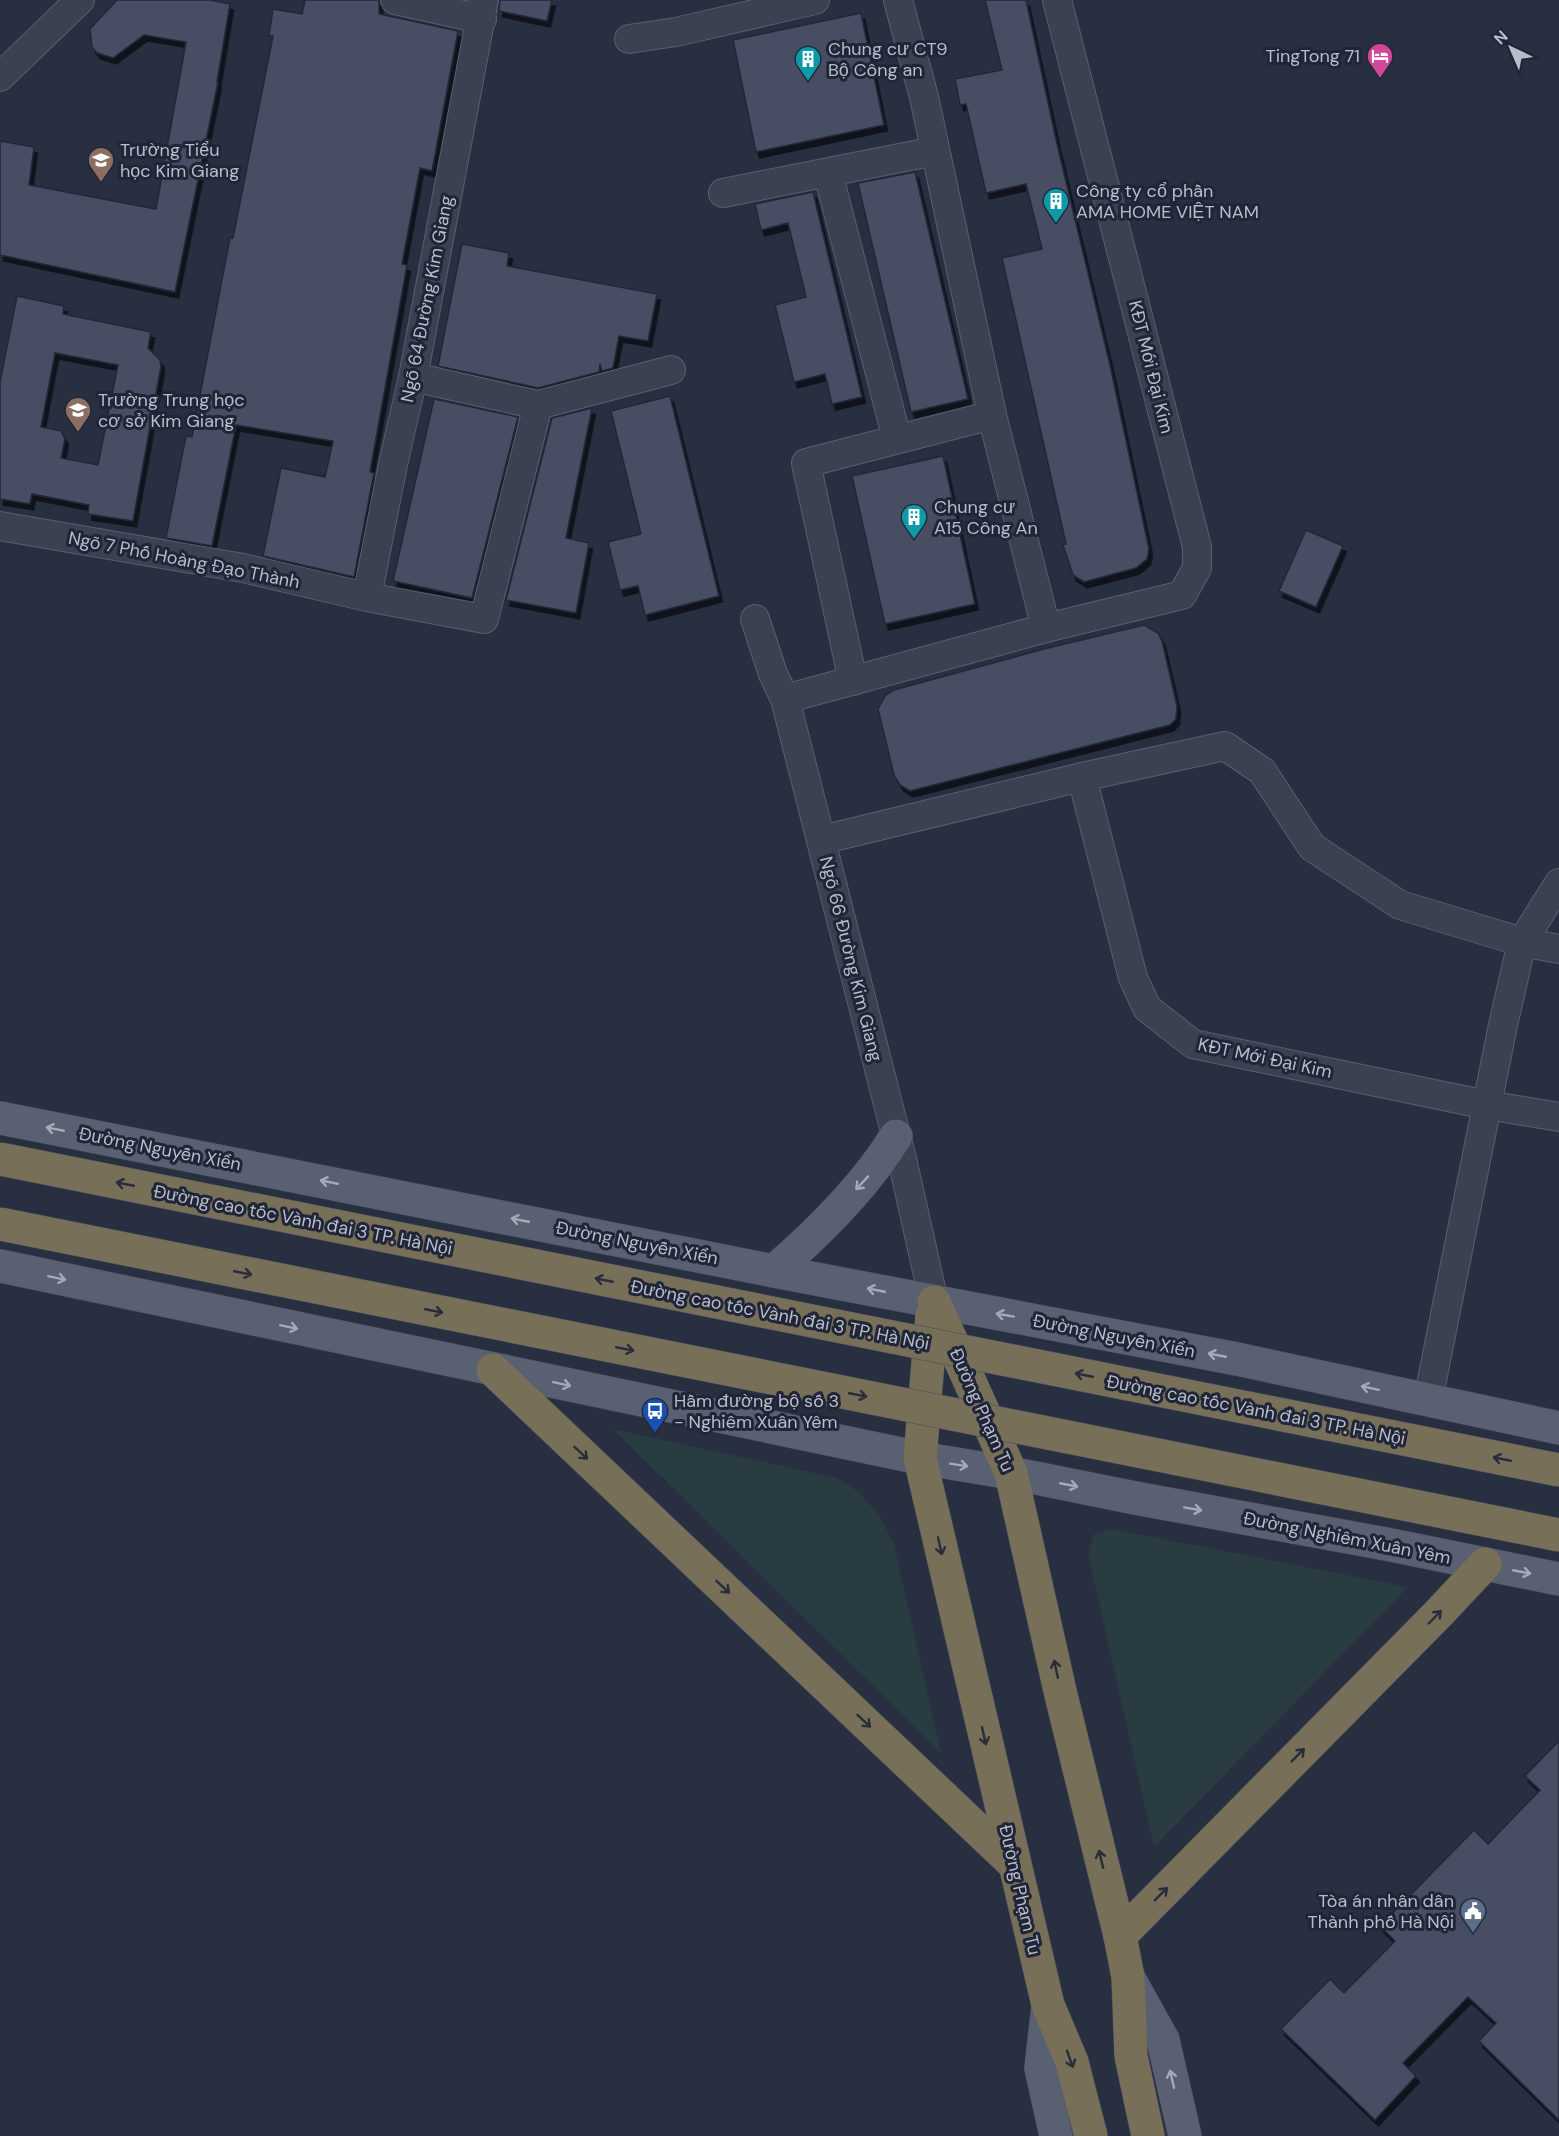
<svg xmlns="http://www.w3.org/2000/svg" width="1559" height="2136" viewBox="0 0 1559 2136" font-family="'DM Sans',sans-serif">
<defs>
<filter id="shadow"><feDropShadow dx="3.5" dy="6" stdDeviation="0" flood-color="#0009"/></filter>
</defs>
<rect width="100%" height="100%" fill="#272f41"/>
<g fill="#293c42">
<polygon points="613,1429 837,1478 856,1490 879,1514 894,1544 941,1753"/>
<polygon points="1112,1529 1408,1587 1154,1847 1088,1554 1094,1534"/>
</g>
<g fill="#464e63" stroke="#222839" stroke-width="1.5" fill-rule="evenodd" filter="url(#shadow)">
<polygon points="117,0 210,0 230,4 217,82 218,82 175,292 0,255 0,141 34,147 29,185 156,209 186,42 144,35 113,58 97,53 92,47 90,29"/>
<polygon points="305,0 379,0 379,14 458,31 432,171 420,168 402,264 407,265 370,472 374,473 354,577 263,556 281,468 325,477 333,441 236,425 212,546 166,538 186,436 192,437 230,238 233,238 273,36 269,36 273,9 302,14"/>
<polygon points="500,0 552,0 547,21 499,11"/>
<polygon points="985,0 1026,0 1057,144 1110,365 1149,549 1147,559 1136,568 1084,582 1073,575 1063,545 1066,544 1002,258 1042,249 1026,184 986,193 966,104 960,105 955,79 1002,70"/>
<polygon points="861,13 884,125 756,152 733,40"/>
<polygon points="915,172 968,399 911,412 858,183"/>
<polygon points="813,192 862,397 832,404 825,374 794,382 775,305 806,297 788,223 761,230 755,204"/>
<polygon points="462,244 509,253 507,266 657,294 648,341 619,336 613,368 602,371 600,364 599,372 538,388 438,366"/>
<path d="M17,296l47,10 -1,8 88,18 -3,16 12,12 1,6 -28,155 -45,-7 1,-9 -57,-11 -2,10 -30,-5v-117zM55,353l63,12 -20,100 -37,-7 4,-19 -4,-8 -20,-4z"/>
<polygon points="670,396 719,596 645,615 638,586 620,590 608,542 641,534 611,411"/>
<polygon points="434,399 518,417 472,598 393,581"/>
<polygon points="592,408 566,538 589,543 576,613 506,600 552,418"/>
<polygon points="943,456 975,604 885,624 852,476"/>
<polygon points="1306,530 1343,546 1316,607 1279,591"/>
<polygon points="1144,625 1158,633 1162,641 1177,706 1176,719 1170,725 910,791 900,785 894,775 878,709 885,696 894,690 1048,648"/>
<polygon points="1559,1741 1559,2120 1479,2041 1496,2023 1468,1997 1403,2063 1416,2076 1375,2120 1281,2029 1330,1979 1344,1993 1395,1941 1380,1926 1474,1830 1488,1844 1540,1790 1525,1776"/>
</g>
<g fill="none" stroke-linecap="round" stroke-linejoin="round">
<g stroke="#595f6f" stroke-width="30">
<g id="minor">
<polyline points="395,0 482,19"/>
<polyline points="898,0 924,97 992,415 1046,628"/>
<polyline points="629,39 676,32 815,0"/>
<polyline points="0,77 80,0"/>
<polyline points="828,173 897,439"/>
<polyline points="723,193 935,151"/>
<polyline points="413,377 538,405 671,370"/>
<polyline points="0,526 243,568 367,597 484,619 538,405"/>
<polyline points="367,597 393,464 413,377 484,0"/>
<polyline points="755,619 773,674 785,699 902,1159 934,1302"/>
<polyline points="853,681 806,463 992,415"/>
<polyline points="785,699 1046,628 1182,595 1197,568 1197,547 1057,0"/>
<polyline points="1082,777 1133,978 1147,1008 1193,1044 1487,1105 1559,1117"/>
<polyline points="821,840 1082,777 1225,746 1262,771 1312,847 1400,905 1522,942 1559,949"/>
<polyline points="1428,1400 1503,1025 1522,942 1559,883"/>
</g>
</g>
<g stroke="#454a5b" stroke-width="34">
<g id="major">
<polyline points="0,1118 774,1271 1237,1359 1559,1428"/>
<polyline points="0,1266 920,1458 1011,1473 1135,1498 1386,1544 1559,1579"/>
<path d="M774,1271c45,-39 91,-84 122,-135"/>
<polyline points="1128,1977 1163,2040 1185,2136"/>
<polyline points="1048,2005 1041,2068 1056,2136"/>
</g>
</g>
<g stroke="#464c5c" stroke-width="34">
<g id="highway">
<polyline points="934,1302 1011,1473 1060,1691 1120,1936 1128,1977 1131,2056 1148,2136"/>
<polyline points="932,1315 920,1458 1048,2005 1072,2062 1091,2136"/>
<polyline points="493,1370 1014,1864"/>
<polyline points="1120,1936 1438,1614 1485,1564"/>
</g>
</g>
<use href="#minor" stroke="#3b4151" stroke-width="28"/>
<use href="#major" stroke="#596071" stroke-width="33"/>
<use href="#highway" stroke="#776f58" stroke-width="33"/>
<g stroke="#464c5c" stroke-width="34" stroke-linecap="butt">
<g id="highway-bridge">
<polyline points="0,1159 1559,1470"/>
<polyline points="0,1224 1559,1535"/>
</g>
</g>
<use href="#highway-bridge" stroke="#776f58" stroke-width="33"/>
</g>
<defs><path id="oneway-shaft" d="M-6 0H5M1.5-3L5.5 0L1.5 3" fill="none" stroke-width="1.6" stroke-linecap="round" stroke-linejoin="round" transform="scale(1.5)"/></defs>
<g stroke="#a5aab9">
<use href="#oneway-shaft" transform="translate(55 1129) rotate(-169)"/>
<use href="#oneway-shaft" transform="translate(329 1182) rotate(-169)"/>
<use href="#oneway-shaft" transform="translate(862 1183) rotate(133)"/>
<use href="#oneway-shaft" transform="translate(520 1220) rotate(-169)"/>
<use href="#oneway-shaft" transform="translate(57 1278) rotate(12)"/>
<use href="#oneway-shaft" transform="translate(876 1290) rotate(-169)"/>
<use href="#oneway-shaft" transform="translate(1005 1315) rotate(-170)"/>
<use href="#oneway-shaft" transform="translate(289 1327) rotate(12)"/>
<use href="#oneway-shaft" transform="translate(1217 1355) rotate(-169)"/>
<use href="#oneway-shaft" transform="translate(562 1384) rotate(12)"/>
<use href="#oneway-shaft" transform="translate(1370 1388) rotate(-168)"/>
<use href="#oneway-shaft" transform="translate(959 1465) rotate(9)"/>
<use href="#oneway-shaft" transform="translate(1069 1485) rotate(11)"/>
<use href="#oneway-shaft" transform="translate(1193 1509) rotate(10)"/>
<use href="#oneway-shaft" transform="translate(1522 1572) rotate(11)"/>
<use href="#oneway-shaft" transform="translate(1172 2079) rotate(-103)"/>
</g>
<g stroke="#292d3a">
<use href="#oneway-shaft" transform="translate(125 1184) rotate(-169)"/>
<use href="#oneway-shaft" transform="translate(243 1273) rotate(11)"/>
<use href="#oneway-shaft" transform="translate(604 1280) rotate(-169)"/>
<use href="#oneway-shaft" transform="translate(434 1311) rotate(11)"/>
<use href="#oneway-shaft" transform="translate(625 1349) rotate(11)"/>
<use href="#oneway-shaft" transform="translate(1084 1375) rotate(-169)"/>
<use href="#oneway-shaft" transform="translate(858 1395) rotate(11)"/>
<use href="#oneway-shaft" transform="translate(581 1453) rotate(43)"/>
<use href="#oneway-shaft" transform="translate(1502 1459) rotate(-169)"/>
<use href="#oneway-shaft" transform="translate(940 1546) rotate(77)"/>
<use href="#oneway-shaft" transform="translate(723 1587) rotate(43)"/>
<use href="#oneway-shaft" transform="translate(1435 1617) rotate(-46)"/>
<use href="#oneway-shaft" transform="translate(1056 1669) rotate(-102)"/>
<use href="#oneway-shaft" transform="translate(864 1721) rotate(43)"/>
<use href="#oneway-shaft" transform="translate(984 1736) rotate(77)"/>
<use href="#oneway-shaft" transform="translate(1298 1755) rotate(-45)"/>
<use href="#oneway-shaft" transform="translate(1101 1859) rotate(-104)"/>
<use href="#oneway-shaft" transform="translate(1161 1894) rotate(-45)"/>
<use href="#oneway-shaft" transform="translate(1070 2059) rotate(70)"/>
</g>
<defs>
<g id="hotel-pin" transform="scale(1.35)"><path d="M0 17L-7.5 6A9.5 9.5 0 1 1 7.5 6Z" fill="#d1479c" stroke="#202637"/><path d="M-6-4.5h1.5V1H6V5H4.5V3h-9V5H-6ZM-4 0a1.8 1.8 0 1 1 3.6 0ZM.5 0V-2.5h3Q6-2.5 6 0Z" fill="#fff"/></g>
<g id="building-pin" transform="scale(1.35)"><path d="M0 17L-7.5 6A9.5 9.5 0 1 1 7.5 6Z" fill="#0f9aa8" stroke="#202637"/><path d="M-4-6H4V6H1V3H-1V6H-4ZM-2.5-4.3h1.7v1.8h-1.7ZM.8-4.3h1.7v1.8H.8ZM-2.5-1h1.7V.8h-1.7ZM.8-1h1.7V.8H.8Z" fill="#fff"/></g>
<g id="school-pin" transform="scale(1.35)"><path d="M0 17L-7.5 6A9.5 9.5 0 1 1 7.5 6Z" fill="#8d6e63" stroke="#202637"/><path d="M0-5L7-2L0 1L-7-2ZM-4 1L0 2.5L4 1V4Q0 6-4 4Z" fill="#fff"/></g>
<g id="bus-pin" transform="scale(1.35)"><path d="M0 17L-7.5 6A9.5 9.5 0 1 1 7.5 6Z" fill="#1a4fb4" stroke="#202637"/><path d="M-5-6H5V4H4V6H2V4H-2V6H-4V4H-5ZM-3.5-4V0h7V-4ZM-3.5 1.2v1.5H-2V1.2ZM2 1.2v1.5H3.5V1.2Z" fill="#fff"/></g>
<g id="civic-pin" transform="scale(1.35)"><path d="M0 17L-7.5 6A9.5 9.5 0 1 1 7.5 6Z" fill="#5c6f8a" stroke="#202637"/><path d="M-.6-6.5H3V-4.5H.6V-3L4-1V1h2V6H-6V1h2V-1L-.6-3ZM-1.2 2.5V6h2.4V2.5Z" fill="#fff"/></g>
</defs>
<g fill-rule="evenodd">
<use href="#hotel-pin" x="1380" y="56"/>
<use href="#building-pin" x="808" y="59"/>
<use href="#school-pin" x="101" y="160"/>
<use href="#building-pin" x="1056" y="201"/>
<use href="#school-pin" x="78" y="410"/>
<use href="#building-pin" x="914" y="517"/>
<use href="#bus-pin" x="655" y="1411"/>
<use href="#civic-pin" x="1473" y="1911"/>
</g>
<g text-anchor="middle" stroke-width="6" stroke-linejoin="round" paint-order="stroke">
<g font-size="18" fill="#b8bdcb" stroke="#202637" text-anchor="start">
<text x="828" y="55">Chung cư CT9<tspan x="828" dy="21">Bộ Công an</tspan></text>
<text x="1360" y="62" text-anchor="end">TingTong 71</text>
<text x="120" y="156">Trường Tiểu<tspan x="120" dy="21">học Kim Giang</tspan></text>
<text x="1076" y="197">Công ty cổ phần<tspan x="1076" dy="21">AMA HOME VIỆT NAM</tspan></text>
<text x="98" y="406">Trường Trung học<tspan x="98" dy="21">cơ sở Kim Giang</tspan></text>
<text x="934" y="513">Chung cư<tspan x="934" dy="21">A15 Công An</tspan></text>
<text x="674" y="1407">Hầm đường bộ số 3<tspan x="674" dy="21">- Nghiêm Xuân Yêm</tspan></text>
<text x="1454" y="1907" text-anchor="end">Tòa án nhân dân<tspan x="1454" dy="21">Thành phố Hà Nội</tspan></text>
</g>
<g font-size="18" fill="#b8bdcb" stroke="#202637">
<text transform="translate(427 299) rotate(-79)" y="6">Ngõ 64 Đường Kim Giang</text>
<text transform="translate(1151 367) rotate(76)" y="6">KĐT Mới Đại Kim</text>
<text transform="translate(184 560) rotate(11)" y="6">Ngõ 7 Phố Hoàng Đạo Thành</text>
<text transform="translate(851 959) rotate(76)" y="6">Ngõ 66 Đường Kim Giang</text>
<text transform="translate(1265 1058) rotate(12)" y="6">KĐT Mới Đại Kim</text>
<text transform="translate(160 1149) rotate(11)" y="6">Đường Nguyễn Xiển</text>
<text transform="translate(303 1220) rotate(11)" y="6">Đường cao tốc Vành đai 3 TP. Hà Nội</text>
<text transform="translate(637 1243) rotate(11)" y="6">Đường Nguyễn Xiển</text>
<text transform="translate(780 1315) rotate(11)" y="6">Đường cao tốc Vành đai 3 TP. Hà Nội</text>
<text transform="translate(1114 1336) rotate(11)" y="6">Đường Nguyễn Xiển</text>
<text transform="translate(982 1410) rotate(66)" y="6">Đường Phạm Tu</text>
<text transform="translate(1256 1410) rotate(11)" y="6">Đường cao tốc Vành đai 3 TP. Hà Nội</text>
<text transform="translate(1347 1538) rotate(11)" y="6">Đường Nghiêm Xuân Yêm</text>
<text transform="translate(1020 1890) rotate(77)" y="6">Đường Phạm Tu</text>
</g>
</g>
<g transform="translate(1511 48) rotate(316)" stroke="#202637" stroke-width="4.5" paint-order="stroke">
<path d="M0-4.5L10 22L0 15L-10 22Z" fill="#b8bdcb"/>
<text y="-9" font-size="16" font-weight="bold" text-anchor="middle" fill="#b8bdcb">N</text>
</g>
</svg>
